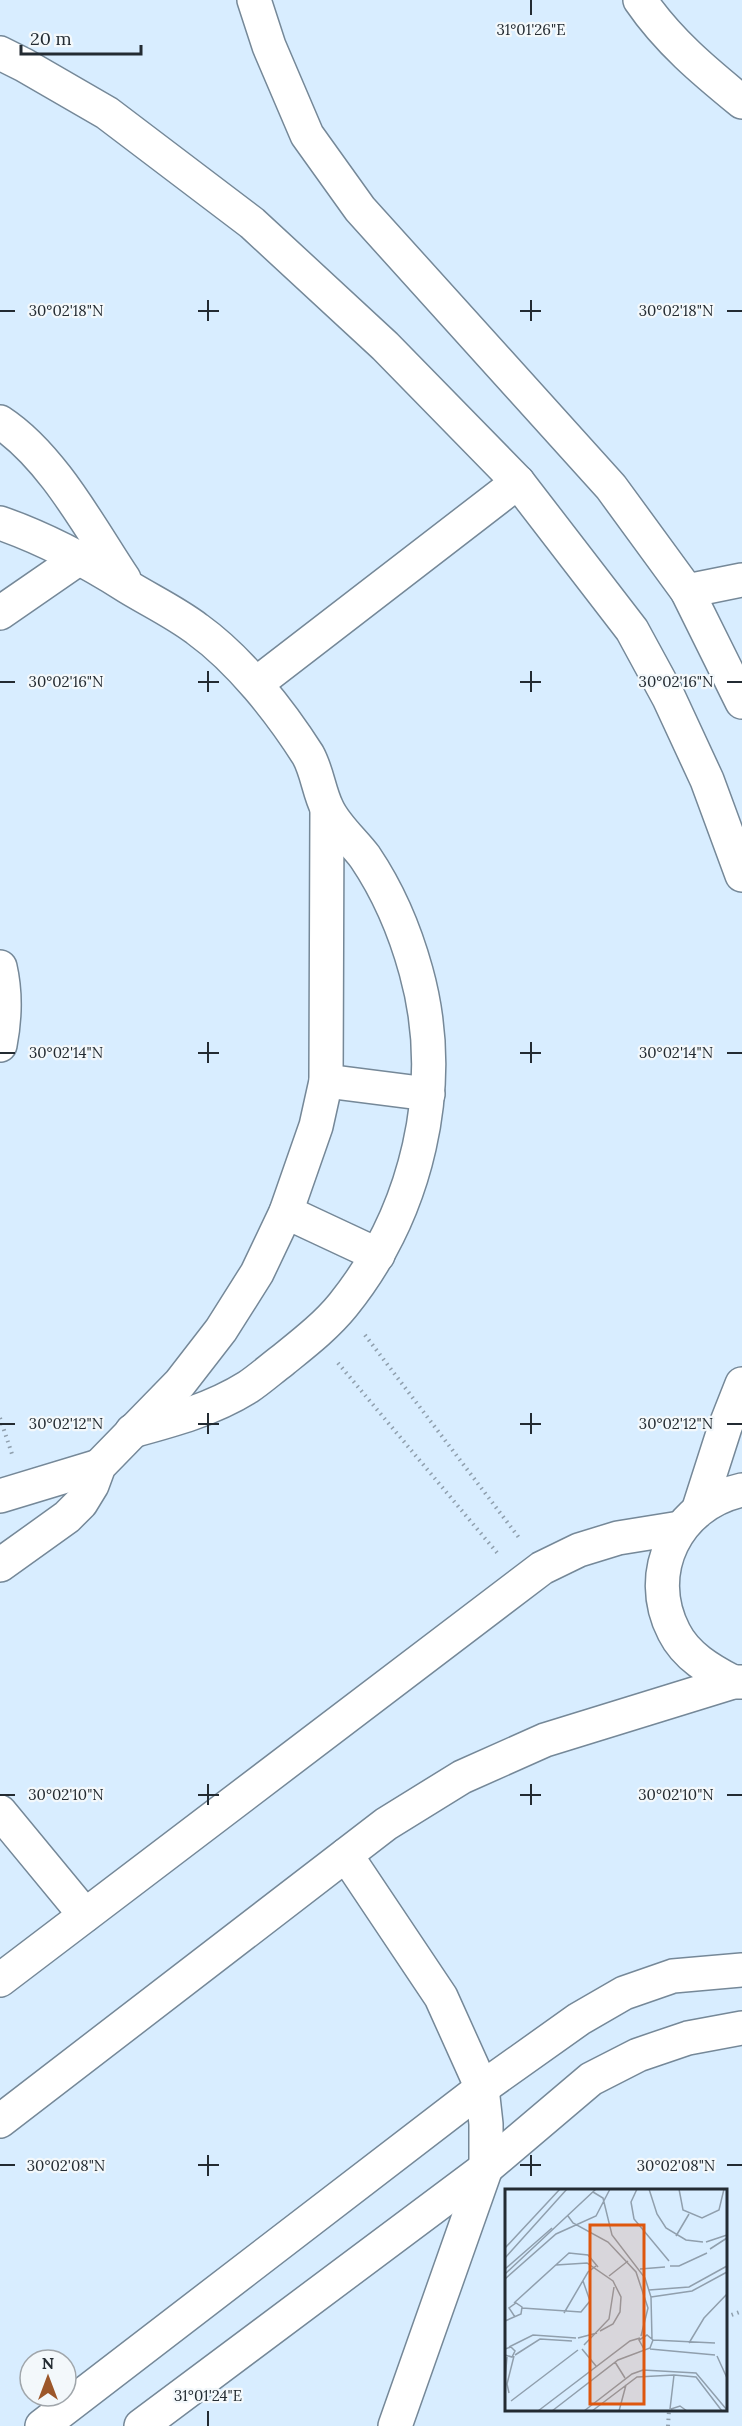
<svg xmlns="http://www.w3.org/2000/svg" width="742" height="2426" viewBox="0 0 742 2426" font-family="Lora,serif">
<rect width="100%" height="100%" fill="#d8edff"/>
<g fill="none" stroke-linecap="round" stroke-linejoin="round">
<g stroke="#758898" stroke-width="36">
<g id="minor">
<polyline points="254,0 269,46 307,135 360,209 611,487 687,591 742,702"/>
<path d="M640,0c28,41 64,71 102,102"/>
<polyline points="0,53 24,65 107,113 252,223 385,346 518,482 632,630 669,698 707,780 742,875"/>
<path d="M0,422c52,34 90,106 124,157"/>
<path d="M0,523c46,16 87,38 128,64 23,14 48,26 69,42 43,31 83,82 111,126 9,16 11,37 19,53 8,18 26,33 38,49 23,34 40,74 51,114 32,115 1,242 -73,334 -17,21 -39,38 -60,55 -12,9 -23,19 -35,27 -35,22 -75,33 -116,44"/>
<polyline points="687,591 742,580"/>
<polyline points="0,613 81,557"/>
<polyline points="256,684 518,482"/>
<path d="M0,967c6,26 5,52 0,78"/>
<polyline points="326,1081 428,1094"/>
<polyline points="286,1212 378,1255"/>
<polyline points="0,1496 99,1466"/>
<polyline points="699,1508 725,1427 742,1384"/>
<polyline points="0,1565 67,1517 81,1503 92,1485 99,1466 180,1383 221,1330 257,1273 286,1212 316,1126 326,1081 327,810"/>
<path d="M733,1682c-23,-12 -47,-26 -59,-50 -31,-60 3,-128 68,-142"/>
<polyline points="0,1812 85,1915"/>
<polyline points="346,1855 441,1997 482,2088 486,2124 486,2168 395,2426"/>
<polyline points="0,1980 542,1568 579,1550 618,1538 680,1528"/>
<polyline points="0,2121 386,1824 462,1777 545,1740 733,1682 742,1682"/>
<polyline points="42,2426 482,2088 579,2019 624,1993 673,1976 742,1970"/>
<polyline points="141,2426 486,2168 591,2079 638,2055 688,2038 742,2028"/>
</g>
</g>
<g stroke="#8f9fad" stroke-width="4" stroke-dasharray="1.5 4.5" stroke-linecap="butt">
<polyline points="365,1335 520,1539"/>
<polyline points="338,1363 499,1555"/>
<polyline points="0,1418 12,1454"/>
<polyline points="726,2317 742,2311"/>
<polyline points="668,2426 669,2410"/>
</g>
<use href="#minor" stroke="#fff" stroke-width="33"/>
</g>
<path fill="none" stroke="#232b32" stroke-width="2" d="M531,0v15M208,300v21M531,300v21M0,311h15M198,311h21M520,311h21M727,311h15M208,671v21M531,671v21M0,682h15M198,682h21M520,682h21M727,682h15M208,1042v21M531,1042v21M0,1053h15M198,1053h21M520,1053h21M727,1053h15M208,1413v21M531,1413v21M0,1424h15M198,1424h21M520,1424h21M727,1424h15M208,1784v21M531,1784v21M0,1795h15M198,1795h21M520,1795h21M727,1795h15M208,2155v21M531,2155v21M0,2165h15M198,2165h21M520,2165h21M727,2165h15M208,2411v15"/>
<g transform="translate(505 2189)">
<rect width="222" height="222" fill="#d8edff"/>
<path fill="none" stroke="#909fad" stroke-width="1.5" d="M132,0l-6,13 3,17 35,42M144,0l8,25 9,14 20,12 17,2M174,0l4,21 19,8 17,-8 5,-21M88,3l10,6 9,37 33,43 6,19 1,42M63,27l5,7 35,19 28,30 12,36 -7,28M171,47l13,-22M201,53l21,-7M0,59l55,-59M205,60l17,-11M0,69l62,-69M51,76l31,-2 26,18 8,16 -1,15 -7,12 -13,7M165,77h9l28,-13M0,80l47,-41M135,80l25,-2M0,85l91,-85M104,87l19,-15M0,90l51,-45 40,-18 14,-27M144,101l40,-3 38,-21M146,108l41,-6 35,-19M9,114l55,-50 19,2 10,12M17,119l59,4 9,-11 -7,-20M59,124l24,-41 8,-6M0,132l16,-7 1,-7 -6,-4 -7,5 6,9M73,149l19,-5M148,151l62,3M184,154l15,-25 23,-24M79,156l25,-26 5,-32M4,158l24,-12 43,3M0,160l6,-2 4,4 -3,6 -7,-2M77,160l14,17M145,160l65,6M10,166l25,-16 32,2M212,167l10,22M110,173l10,16M0,191l2,-23M4,204l-2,-9 7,-28M6,212l67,-51M165,220l4,-34M166,220l9,-3 7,5M33,222l92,-70 10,-3M47,222l66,-51 32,-12 3,-8 -6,-5 -8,5 5,9M79,222l48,-37 11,-4 53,3 31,37M87,222l45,-34 37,-2 22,2 26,34M114,222l7,-26"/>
<path fill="#de570e" fill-opacity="0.15" stroke="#de570e" stroke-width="3" d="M85,36h54v179h-54z"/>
<rect width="222" height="222" fill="none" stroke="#232b32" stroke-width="3"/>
</g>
<g font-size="15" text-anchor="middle" fill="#232b32" stroke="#f3f8fb" stroke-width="4.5" stroke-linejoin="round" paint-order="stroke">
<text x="531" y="35">31°01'26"E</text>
<text x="66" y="316">30°02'18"N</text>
<text x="676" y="316">30°02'18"N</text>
<text x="66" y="687">30°02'16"N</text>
<text x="676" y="687">30°02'16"N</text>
<text x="66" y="1058">30°02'14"N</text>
<text x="676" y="1058">30°02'14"N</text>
<text x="66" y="1429">30°02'12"N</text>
<text x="676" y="1429">30°02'12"N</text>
<text x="66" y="1800">30°02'10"N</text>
<text x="676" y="1800">30°02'10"N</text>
<text x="66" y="2171">30°02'08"N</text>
<text x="676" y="2171">30°02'08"N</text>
<text x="208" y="2401">31°01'24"E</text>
</g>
<g transform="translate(48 2378)"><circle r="28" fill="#f3f8fb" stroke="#a0a6ab" stroke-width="1.5"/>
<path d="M0-4.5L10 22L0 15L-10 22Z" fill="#9c572a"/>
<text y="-9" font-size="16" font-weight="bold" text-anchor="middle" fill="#232b32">N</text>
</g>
<path d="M21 45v9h120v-9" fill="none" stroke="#232b32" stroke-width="3"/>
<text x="30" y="45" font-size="18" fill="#232b32" stroke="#f3f8fb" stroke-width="4.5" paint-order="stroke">20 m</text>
</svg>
